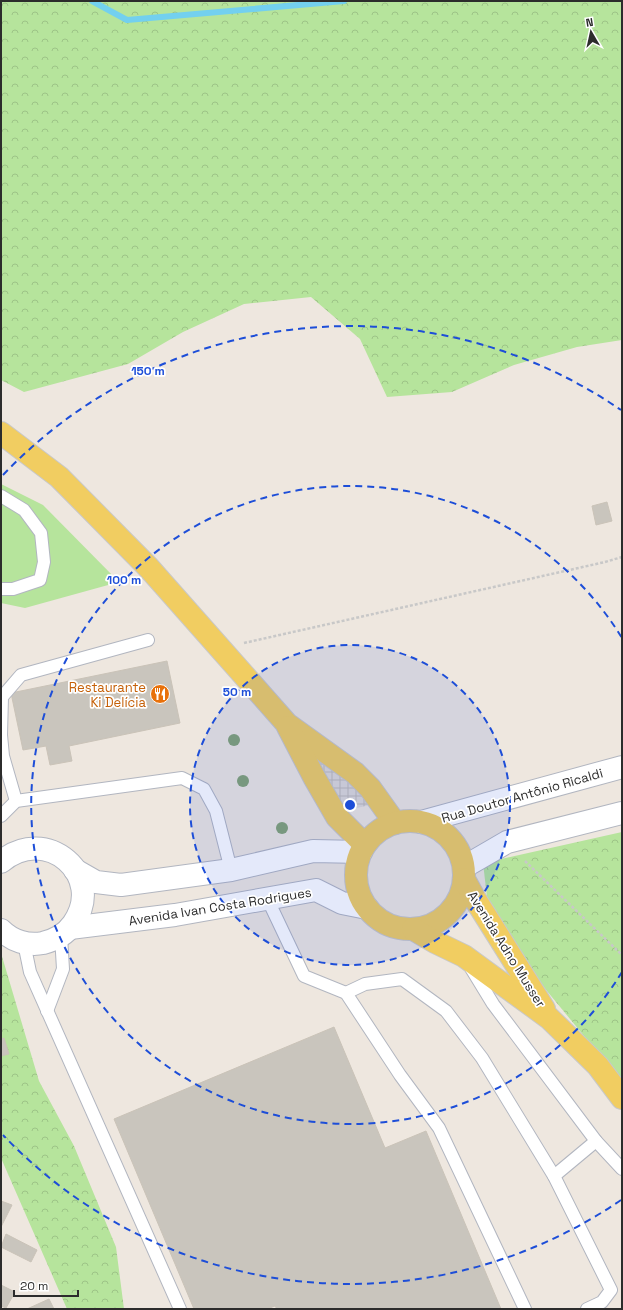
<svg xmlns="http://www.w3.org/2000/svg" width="623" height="1310" viewBox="0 0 623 1310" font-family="'Space Grotesk',sans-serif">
<defs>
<pattern id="forest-crowns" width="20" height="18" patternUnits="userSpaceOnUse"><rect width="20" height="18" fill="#b6e49c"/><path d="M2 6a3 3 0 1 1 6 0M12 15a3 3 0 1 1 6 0" fill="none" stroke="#9dc487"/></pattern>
<pattern id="plaza-grid" width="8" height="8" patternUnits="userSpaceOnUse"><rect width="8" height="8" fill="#dedad6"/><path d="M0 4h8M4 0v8" fill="none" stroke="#bfbbb8"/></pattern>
</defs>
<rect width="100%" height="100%" fill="#eee7df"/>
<polygon fill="#b6e49c" points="1,484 43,505 119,582 25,608 1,603"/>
<g fill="url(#forest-crowns)">
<polygon points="1,1 622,1 622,340 577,347 514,365 452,392 387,397 360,339 311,297 244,304 183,332 128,364 24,392 1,380"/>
<polygon points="622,832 622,1082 504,939 487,897 483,863"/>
<polygon points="1,953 39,1081 74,1146 116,1247 124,1309 67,1309 1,1158"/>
</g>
<polygon fill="url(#plaza-grid)" points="306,747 378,803 340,812"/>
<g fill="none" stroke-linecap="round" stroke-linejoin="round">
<polyline stroke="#73d0ef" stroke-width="6" points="92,1 127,20 344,1"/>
</g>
<g fill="#c9c5bd" stroke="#cac3b8">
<polygon points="607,502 612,521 596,525 592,506"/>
<polygon points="167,661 180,723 69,746 72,761 50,765 46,746 23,750 11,693"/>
<polygon points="334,1027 385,1148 426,1131 501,1309 277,1309 275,1306 267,1309 194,1309 114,1119"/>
<polygon points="4,1038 9,1054 1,1056 1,1039"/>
<polygon points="1,1201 12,1205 1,1227"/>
<polygon points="6,1234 37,1250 31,1262 1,1247"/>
<polygon points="1,1285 15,1292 6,1308 1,1306"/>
<polygon points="49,1299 54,1309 27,1309"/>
</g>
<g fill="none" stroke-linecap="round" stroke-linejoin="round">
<g stroke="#b2b6c0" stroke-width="14">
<g id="lane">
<polyline points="1,496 24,510 41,533 44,562 40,580 13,589 1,589"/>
<polyline points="16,801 3,756 1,735 2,697 21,675 148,640"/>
<polyline points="1,816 16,801 182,778 204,789 216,811 231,870"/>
<polyline points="267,898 304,976 346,993 400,1075 439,1128 525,1309"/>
<polyline points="24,943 30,972 180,1309"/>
<polyline points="471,968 493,1004 596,1141 622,1169"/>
<polyline points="346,993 365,984 402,979 446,1011 482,1058 554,1176 611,1290 602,1302 587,1309"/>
<polyline points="47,1011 63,969 61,936"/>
<polyline points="554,1176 596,1141"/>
</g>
</g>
<g stroke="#b2b6c0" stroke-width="24">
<g id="street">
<polyline points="421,822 622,767"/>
<polyline points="464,867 507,842 622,813"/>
</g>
</g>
<g stroke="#b2b6c0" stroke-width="24">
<g id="secondary">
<path d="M1,862c45,-39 106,14 72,62 -7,10 -18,16 -30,19 -15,3 -31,-2 -42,-13"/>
<polyline points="75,870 96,882 121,885 231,870 313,851 361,852"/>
<polyline points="70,928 175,915 316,890 342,903 367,908"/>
</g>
</g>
<g stroke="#c8c8c8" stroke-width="24">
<g id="primary">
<polyline points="1,433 59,477 149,568 287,724 355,773 370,788 395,823"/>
<polyline points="288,727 314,777 337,817 365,845"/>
<circle cx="410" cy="875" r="54"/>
<polyline points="464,879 475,899 544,1009"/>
<polyline points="413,929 435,942 464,956 549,1018 598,1066 622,1098"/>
</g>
</g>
<g stroke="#c8c8c8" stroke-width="2.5" stroke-dasharray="3 2" stroke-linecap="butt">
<polyline points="244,643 605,562 622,557"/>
<polyline points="525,861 622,955"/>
</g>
<use href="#lane" stroke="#fff" stroke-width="12"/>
<use href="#street" stroke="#fff" stroke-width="22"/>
<use href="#secondary" stroke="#fff" stroke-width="22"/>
<use href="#primary" stroke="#f1cd61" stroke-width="22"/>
</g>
<g fill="#84a373">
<circle cx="234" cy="740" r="6"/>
<circle cx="243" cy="781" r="6"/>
<circle cx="282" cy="828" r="6"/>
</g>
<circle cx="350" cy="805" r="160" fill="#1d4ed8" fill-opacity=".12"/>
<g fill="none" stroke="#1d4ed8" stroke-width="2" stroke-dasharray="7 5">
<circle cx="350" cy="805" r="160"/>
<path d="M622 972A319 319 0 1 1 622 638"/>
<path d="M621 1200A479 479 0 0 1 3 1135M3 475A479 479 0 0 1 621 410"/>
</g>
<defs>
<g id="restaurant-disc" transform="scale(1)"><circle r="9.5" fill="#e8710a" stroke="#fff"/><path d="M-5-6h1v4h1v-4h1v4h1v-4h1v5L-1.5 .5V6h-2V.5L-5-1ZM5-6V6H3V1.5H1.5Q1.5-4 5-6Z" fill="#fff"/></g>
</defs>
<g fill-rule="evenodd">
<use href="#restaurant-disc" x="160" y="694"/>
</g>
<g text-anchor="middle" stroke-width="3.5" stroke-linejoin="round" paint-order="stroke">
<g font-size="13" fill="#c56008" stroke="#fff" text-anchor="end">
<text x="146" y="692">Restaurante<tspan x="146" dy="15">Ki Delícia</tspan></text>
</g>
<g font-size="13" fill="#2c2c2c" stroke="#fff">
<text transform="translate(522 795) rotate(-16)" y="5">Rua Doutor Antônio Ricaldi</text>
<text transform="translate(220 906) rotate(-9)" y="5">Avenida Ivan Costa Rodrigues</text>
<text transform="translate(507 949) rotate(58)" y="5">Avenida Adno Musser</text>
</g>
</g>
<circle cx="350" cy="805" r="6" fill="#1d4ed8" stroke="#fff" stroke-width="2"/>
<g font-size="12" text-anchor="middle" font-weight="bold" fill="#1d4ed8" stroke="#fff" stroke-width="3.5" stroke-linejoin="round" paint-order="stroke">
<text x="148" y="375">150 m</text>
<text x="124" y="584">100 m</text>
<text x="237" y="696">50 m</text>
</g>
<rect width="623" height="1310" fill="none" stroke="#2c2c2c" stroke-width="4"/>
<g transform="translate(591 32) rotate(351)" stroke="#ffffff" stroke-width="3" paint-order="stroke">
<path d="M0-3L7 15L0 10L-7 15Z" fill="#2c2c2c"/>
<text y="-6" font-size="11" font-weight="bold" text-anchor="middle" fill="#2c2c2c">N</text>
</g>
<path d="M14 1290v6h64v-6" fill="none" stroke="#2c2c2c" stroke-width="2"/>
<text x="20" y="1290" font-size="12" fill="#2c2c2c" stroke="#ffffff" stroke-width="3" paint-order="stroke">20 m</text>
</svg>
